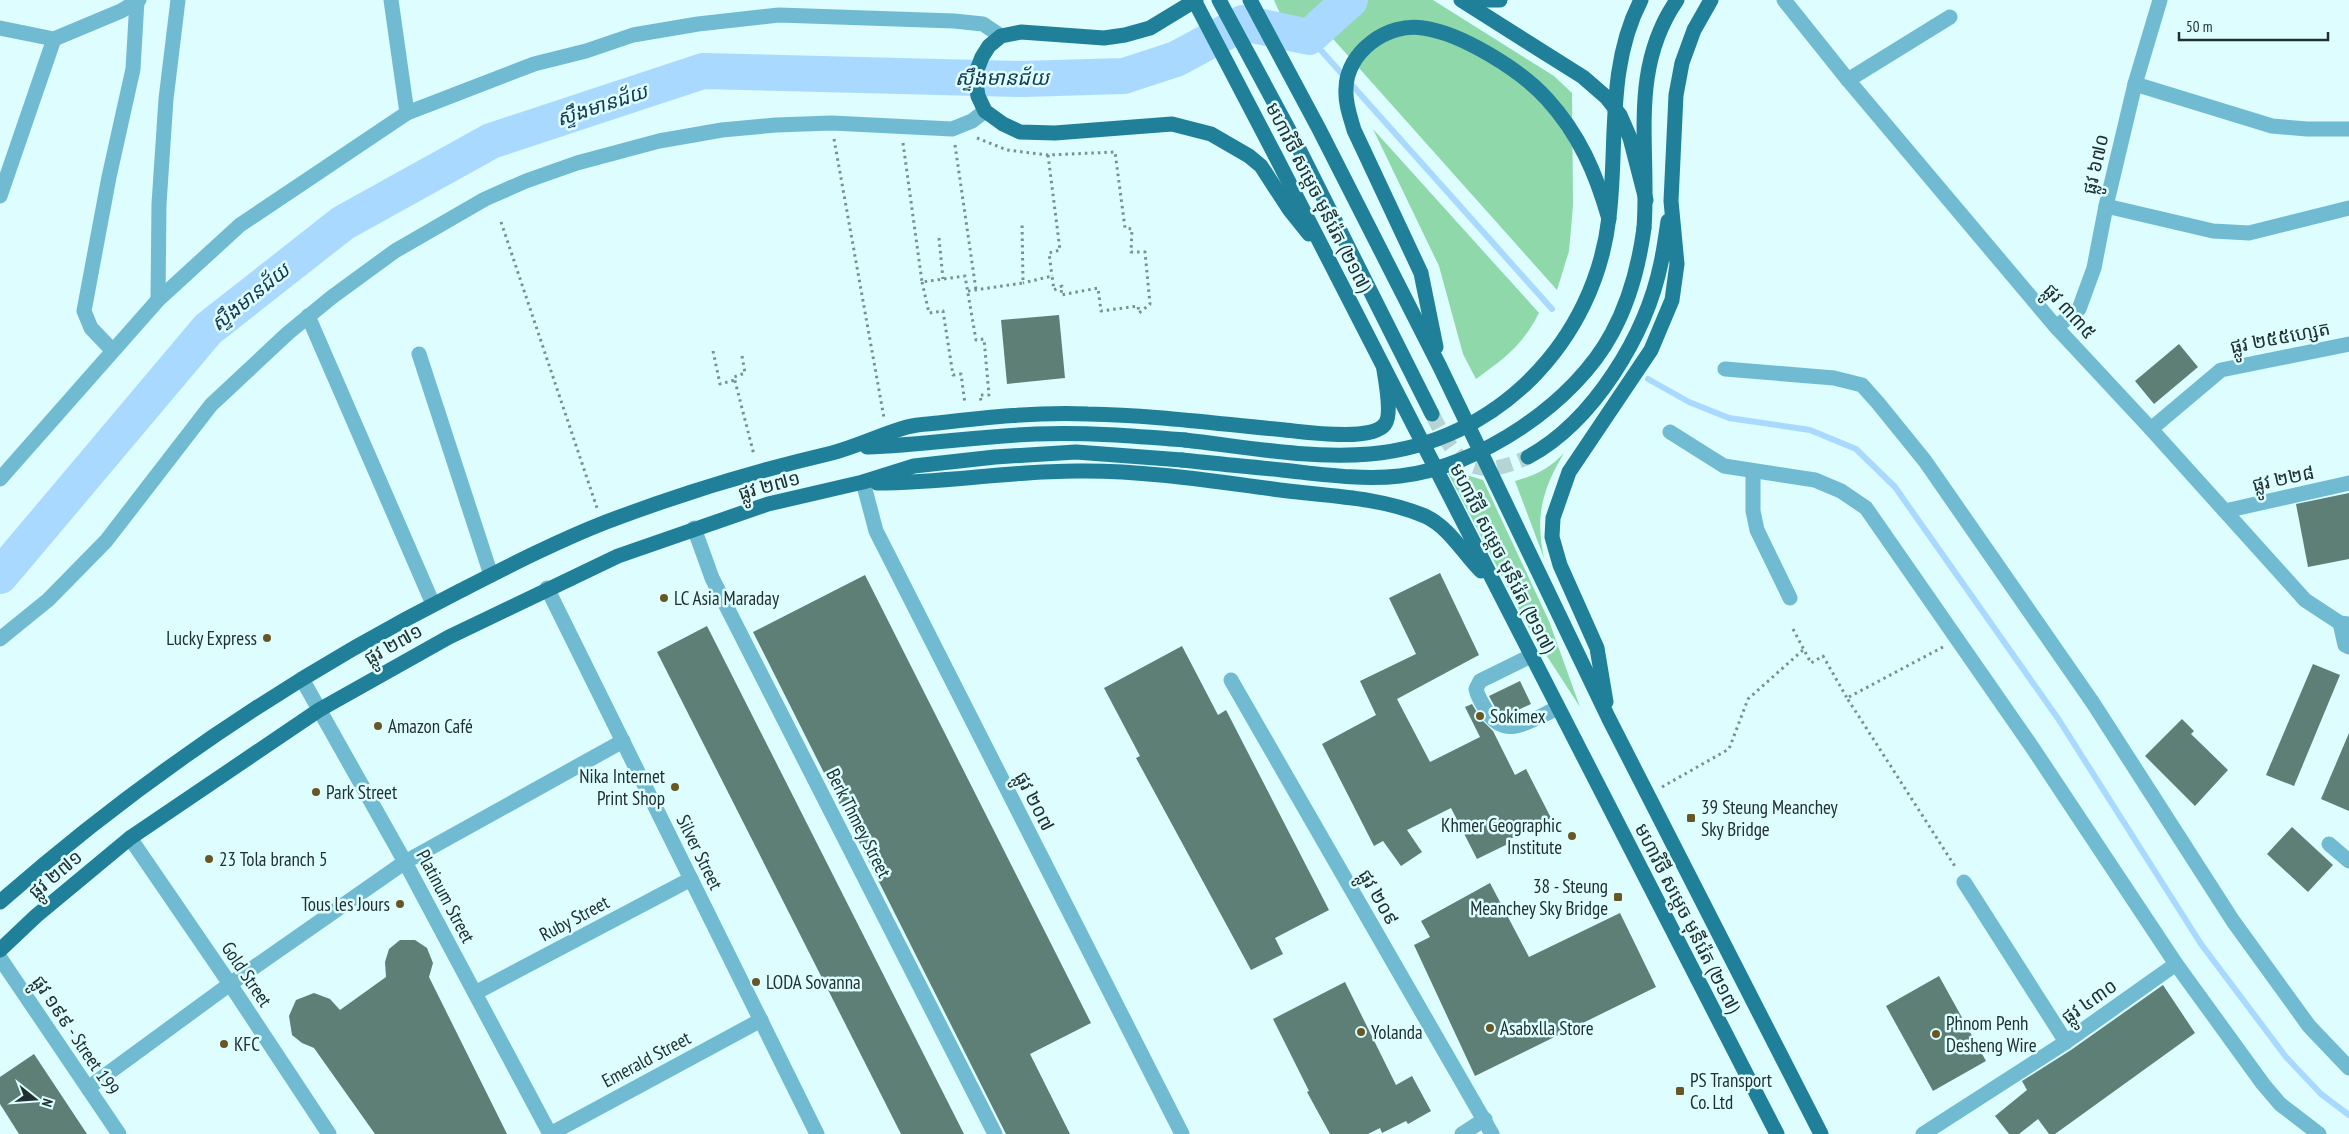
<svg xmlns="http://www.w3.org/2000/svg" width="2349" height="1134" viewBox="0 0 2349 1134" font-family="'PT Sans Narrow','Noto Sans Khmer',sans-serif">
<rect width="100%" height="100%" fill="#ddfdfe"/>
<g fill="#8ed8a9">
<polygon points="1274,0 1328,0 1303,21 1282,18"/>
<polygon points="1366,0 1433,0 1554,76 1572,93 1573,205 1569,251 1557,290 1326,31"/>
<path d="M1373,129l166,184c-17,33 -34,45 -63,66l-13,-25 -24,-88z"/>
<path d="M1564,453c-22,37 -29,63 -20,105l-29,-77c21,-6 34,-12 49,-28z"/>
<polygon points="1455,468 1463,474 1483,480 1549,621 1580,707 1530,630 1447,471"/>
</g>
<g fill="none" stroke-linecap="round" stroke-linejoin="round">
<g stroke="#a9d9ff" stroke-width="6">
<polyline points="1309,37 1552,309"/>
<polyline points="1648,379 1689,402 1729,418 1810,430 1856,449 1895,487 2059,720 2201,944 2286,1057 2321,1094 2349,1115"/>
</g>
<polyline stroke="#a9d9ff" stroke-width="36" points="0,576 208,329 343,223 491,141 703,71 1022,79 1124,76 1176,59 1243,23 1309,37 1350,0"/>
</g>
<g fill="#5d7f76">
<polygon points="1059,315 1065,378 1007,384 1001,320"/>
<polygon points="2179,344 2198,367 2154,404 2135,381"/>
<polygon points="2349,493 2349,559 2308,567 2296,504"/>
<polygon points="1440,573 1479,655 1397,699 1430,762 1480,737 1465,707 1472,704 1481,719 1493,731 1515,775 1526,769 1551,818 1510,839 1512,842 1477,859 1451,808 1407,830 1422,852 1401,866 1383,841 1374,846 1322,744 1376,715 1360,681 1416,654 1389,598"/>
<polygon points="865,575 1091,1023 1030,1054 1070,1134 1006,1134 753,632"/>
<polygon points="707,626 964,1134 901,1134 657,652"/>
<polygon points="1182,646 1218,715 1226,710 1329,910 1275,938 1283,954 1251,970 1136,758 1140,756 1104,688"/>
<polygon points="2313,664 2340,675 2294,786 2266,775"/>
<polygon points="1520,681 1531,704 1505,716 1495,707 1489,696"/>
<polygon points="2182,719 2194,731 2191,734 2228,770 2195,806 2145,756"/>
<polygon points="2349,733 2349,811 2321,799"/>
<polygon points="2292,827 2333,865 2308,892 2267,854"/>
<polygon points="1490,883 1529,957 1620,913 1656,987 1475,1076 1414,945 1430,937 1421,921"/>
<polygon points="400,940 415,940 427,948 433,963 429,977 507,1134 375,1134 314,1048 302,1043 292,1035 289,1016 296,1000 314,993 330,999 340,1010 386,977 385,962 389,949"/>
<polygon points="1939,976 1986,1061 1933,1091 1886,1006"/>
<polygon points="1345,982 1396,1085 1412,1076 1431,1111 1408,1124 1406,1121 1382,1133 1380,1128 1368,1134 1330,1134 1307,1092 1309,1091 1273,1019"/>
<polygon points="2163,985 2195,1033 2055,1134 2049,1134 2038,1119 2019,1134 2009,1134 1995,1116 2027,1090 2022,1081 2071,1050"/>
<polygon points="34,1054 87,1134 19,1134 0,1104 0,1077"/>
</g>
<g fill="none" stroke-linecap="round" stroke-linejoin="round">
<path stroke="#b7d4d5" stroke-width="15" stroke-dasharray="15 8" stroke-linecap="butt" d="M1432,414c25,49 40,69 96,43"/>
<g stroke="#799091" stroke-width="3" stroke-dasharray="2.5 4" stroke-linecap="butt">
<polyline points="977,138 1007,150 1048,155 1115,152 1125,228 1132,229 1131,252 1145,252 1150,304 1139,313 1138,306 1101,311 1098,288 1061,295 1062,286 1054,290 1052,276 1023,283"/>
<polyline points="834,139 884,418"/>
<polyline points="903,143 922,282 965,276 976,340 984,339 989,395 980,395 981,401"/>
<polyline points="955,145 976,290"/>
<polyline points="1048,155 1060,250 1049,253 1052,276"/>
<polyline points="501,222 597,508"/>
<polyline points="939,238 943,279"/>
<polyline points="922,282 929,313 943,311 953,375 961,374 965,404"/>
<polyline points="968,291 1023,283 1022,222"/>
<polyline points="713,351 720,384 735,380"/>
<polyline points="742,356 745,373 734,377 754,455"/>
<polyline points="1793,629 1811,663 1823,656 1847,698"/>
<polyline points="1943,647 1847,698 1956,868"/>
<polyline points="1662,787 1729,749 1748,699 1803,650"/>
</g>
<g stroke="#70bbd2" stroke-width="15">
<polyline points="391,0 407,113"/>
<polyline points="1784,0 1848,80 2056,327 2151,429 2305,600 2340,623 2349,624"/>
<polyline points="0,28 54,39 121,11 139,0"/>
<polyline points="1848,80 1950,17"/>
<polyline points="2135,84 2272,126 2307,129 2349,129"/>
<polyline points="0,196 54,39"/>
<polyline points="2106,206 2213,231 2249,233 2349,208"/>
<polyline points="158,300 159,204 166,99 178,0"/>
<polyline points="308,316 433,604"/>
<polyline points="2056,327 2079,309 2094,268 2106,206 2135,84 2160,0"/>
<polyline points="112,350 91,328 84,311 109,177 133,69 137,0"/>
<polyline points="419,354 491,575"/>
<polyline points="1725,369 1834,378 1862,385 1878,403 1925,461 2093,703 2233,921 2309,1026 2349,1068"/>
<polyline points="2151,429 2221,370 2349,344"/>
<polyline points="1670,432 1724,466 1815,480 1841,491 1866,508 2032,747 2176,964 2263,1084 2280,1104 2319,1134"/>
<polyline points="1753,472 1753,511 1757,530 1790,598"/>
<polyline points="0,479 158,300 240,225 407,113 534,64 586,51 633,35 698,24 779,15 954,21 983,24 1001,36"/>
<polyline points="863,482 876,531 1182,1134"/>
<polyline points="2225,511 2349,483"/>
<polyline points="694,528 712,578 995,1134"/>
<polyline points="547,588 817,1134"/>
<polyline points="2340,623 2345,645 2349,647"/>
<polyline points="0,639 48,600 106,541 211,405 288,333 332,297 395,251 485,199 526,181 577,163 659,141 722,130 776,125 832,123 952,129 972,121 985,111"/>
<path d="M1531,656l-51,25 -4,8c2,9 7,16 12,24 19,28 46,5 70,-5"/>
<polyline points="302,679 405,862 550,1134"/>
<polyline points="1231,680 1492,1134"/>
<polyline points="130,838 230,984 329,1134"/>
<polyline points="2329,844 2349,861"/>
<polyline points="1964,882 2066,1042"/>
<polyline points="0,958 119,1134"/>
<polyline points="475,993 691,879"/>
<polyline points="88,1088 230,984 405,862 623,741"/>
<polyline points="550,1134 761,1020"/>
<polyline points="1462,1134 1485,1119"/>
<polyline points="1923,1134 2066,1042 2176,964"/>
</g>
<g stroke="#207f99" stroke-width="15">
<polyline points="1196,0 1150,28 1125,35 1104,38 1021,32 1001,36 989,46 982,57 977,70 976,83 978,96 985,111 1003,124 1020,132 1055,133 1172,124 1211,134 1249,156 1261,166 1289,209 1309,234"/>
<polyline points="1219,0 1296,143 1432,414"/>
<polyline points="1250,0 1319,129 1440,367 1609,719 1821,1134"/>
<polyline points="1461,0 1583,77 1606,97 1620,115 1630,138 1646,200"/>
<polyline points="1477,0 1500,0"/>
<polyline points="1275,155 1777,1134"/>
<path d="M1644,228c6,-80 -16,-157 33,-228"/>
<path d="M1436,347l-15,-74 -67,-143c-4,-14 -9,-27 -8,-41 0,-37 42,-67 77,-61 38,5 98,42 124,71 32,35 49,74 62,120"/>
<path d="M867,447c57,-2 112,-11 169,-13 50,-2 99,2 149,6"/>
<path d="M1528,457c66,-36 118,-122 133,-194 3,-14 5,-28 7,-42"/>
<path d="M877,483c67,0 133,-12 200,-12 70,-1 141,11 211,20 45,5 95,7 137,25 25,12 37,36 56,55"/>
<polyline points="1606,702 1597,648 1560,565 1552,537 1553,518 1569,472 1651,350 1672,300 1677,264 1671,201 1676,95 1682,63 1694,30 1711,0"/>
<path d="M0,902c138,-121 292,-226 456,-309 49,-25 99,-51 150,-71 74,-28 149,-51 226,-69 26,-7 50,-19 75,-26 10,-3 21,-3 31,-4 50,-6 100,-11 150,-9 66,1 131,10 197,16 20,2 87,12 100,-6 7,-9 1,-42 -1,-54"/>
<polyline points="0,950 36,916 130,838 319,710 449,637 618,556 768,504 863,482 914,466 995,457 1076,452 1182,460"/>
</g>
<g stroke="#207f99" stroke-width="15">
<polyline points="1194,0 1275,155"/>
<path d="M1185,440c61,7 124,19 185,14 127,-11 225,-113 239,-237 9,-73 -3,-150 32,-217"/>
<path d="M1182,460c36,4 73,7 109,11 36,4 73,9 109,5 79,-9 175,-73 212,-143 18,-33 27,-68 32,-105"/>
</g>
</g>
<g fill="#685724" stroke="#ddfdfe" stroke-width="2">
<circle cx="664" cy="598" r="5"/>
<circle cx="267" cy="638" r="5"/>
<circle cx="1480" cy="716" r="5"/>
<circle cx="378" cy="726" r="5"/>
<circle cx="675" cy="787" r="5"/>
<circle cx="316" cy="792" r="5"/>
<rect x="1686" y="813" width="10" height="10" rx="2.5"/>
<circle cx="1572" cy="836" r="5"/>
<circle cx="209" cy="859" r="5"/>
<rect x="1613" y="892" width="10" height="10" rx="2.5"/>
<circle cx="400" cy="904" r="5"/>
<circle cx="756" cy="982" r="5"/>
<circle cx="1490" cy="1028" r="5"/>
<circle cx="1361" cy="1032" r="5"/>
<circle cx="1936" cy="1034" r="5"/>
<circle cx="224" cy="1044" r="5"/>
<rect x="1675" y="1086" width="10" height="10" rx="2.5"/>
</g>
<g text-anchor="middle" stroke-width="5" stroke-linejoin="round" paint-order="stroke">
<g font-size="19" fill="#213031" stroke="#ddfdfe">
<text transform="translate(2095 164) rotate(-77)" y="7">ផ្លូវ ៦៧០</text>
<text transform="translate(1319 197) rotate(63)" y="7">មហាវិថី សម្តេច មុនីរ៉េត (២១៧)</text>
<text transform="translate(2070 311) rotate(48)" y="7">ផ្លូវ ៣៣៥</text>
<text transform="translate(2280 337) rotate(-11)" y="7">ផ្លូវ ២៥៥ហ្សេត</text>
<text transform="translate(2283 478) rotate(-12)" y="7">ផ្លូវ ២២៨</text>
<text transform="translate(769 485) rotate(-15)" y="7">ផ្លូវ ២៧១</text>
<text transform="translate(1503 558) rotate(63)" y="7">មហាវិថី សម្តេច មុនីរ៉េត (២១៧)</text>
<text transform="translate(393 644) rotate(-29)" y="7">ផ្លូវ ២៧១</text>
<text transform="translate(1035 801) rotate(63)" y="7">ផ្លូវ ២០៧</text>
<text transform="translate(859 823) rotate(63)" y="7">Berk Thmey Street</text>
<text transform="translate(700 852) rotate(64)" y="7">Silver Street</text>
<text transform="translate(55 874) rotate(-40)" y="7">ផ្លូវ ២៧១</text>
<text transform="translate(446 896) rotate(62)" y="7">Platinum Street</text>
<text transform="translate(1379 897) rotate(60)" y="7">ផ្លូវ ២០៩</text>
<text transform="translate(574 918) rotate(-28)" y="7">Ruby Street</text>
<text transform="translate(1688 918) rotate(63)" y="7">មហាវិថី សម្តេច មុនីរ៉េត (២១៧)</text>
<text transform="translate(247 974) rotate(56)" y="7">Gold Street</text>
<text transform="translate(2089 1001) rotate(-35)" y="7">ផ្លូវ ៤៣០</text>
<text transform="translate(76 1035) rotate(56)" y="7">ផ្លូវ ១៩៩ - Street 199</text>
<text transform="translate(646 1059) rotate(-28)" y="7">Emerald Street</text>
</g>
<g font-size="19" fill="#213031" stroke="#ddfdfe" text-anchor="start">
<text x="674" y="605">LC Asia Maraday</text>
<text x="257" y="645" text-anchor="end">Lucky Express</text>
<text x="1490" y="723">Sokimex</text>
<text x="388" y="733">Amazon Café</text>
<text x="665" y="783" text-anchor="end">Nika Internet<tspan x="665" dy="22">Print Shop</tspan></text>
<text x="326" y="799">Park Street</text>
<text x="1701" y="814">39 Steung Meanchey<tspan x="1701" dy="22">Sky Bridge</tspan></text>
<text x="1562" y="832" text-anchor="end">Khmer Geographic<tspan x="1562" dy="22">Institute</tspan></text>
<text x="219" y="866">23 Tola branch 5</text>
<text x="1608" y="893" text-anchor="end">38 - Steung<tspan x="1608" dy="22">Meanchey Sky Bridge</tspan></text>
<text x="390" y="911" text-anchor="end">Tous les Jours</text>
<text x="766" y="989">LODA Sovanna</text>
<text x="1946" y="1030">Phnom Penh<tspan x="1946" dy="22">Desheng Wire</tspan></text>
<text x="1500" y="1035">Asabxlla Store</text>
<text x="1371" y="1039">Yolanda</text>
<text x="234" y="1051">KFC</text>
<text x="1690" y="1087">PS Transport<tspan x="1690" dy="22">Co. Ltd</tspan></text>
</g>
<g font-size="20" font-style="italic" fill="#163a53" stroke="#ddfdfe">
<text x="1002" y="85">ស្ទឹងមានជ័យ</text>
<text transform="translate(602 105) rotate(-18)" y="7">ស្ទឹងមានជ័យ</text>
<text transform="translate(250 297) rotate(-39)" y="7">ស្ទឹងមានជ័យ</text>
</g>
</g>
<g transform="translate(35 1099) rotate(107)" stroke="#ddfdfe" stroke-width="4" paint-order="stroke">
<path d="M0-4L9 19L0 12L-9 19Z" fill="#213031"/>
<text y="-8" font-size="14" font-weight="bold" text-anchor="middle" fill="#213031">N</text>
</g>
<path d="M2179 32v8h149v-8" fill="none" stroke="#213031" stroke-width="2.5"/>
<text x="2186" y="32" font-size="15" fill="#213031" stroke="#ddfdfe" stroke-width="4" paint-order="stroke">50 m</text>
</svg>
